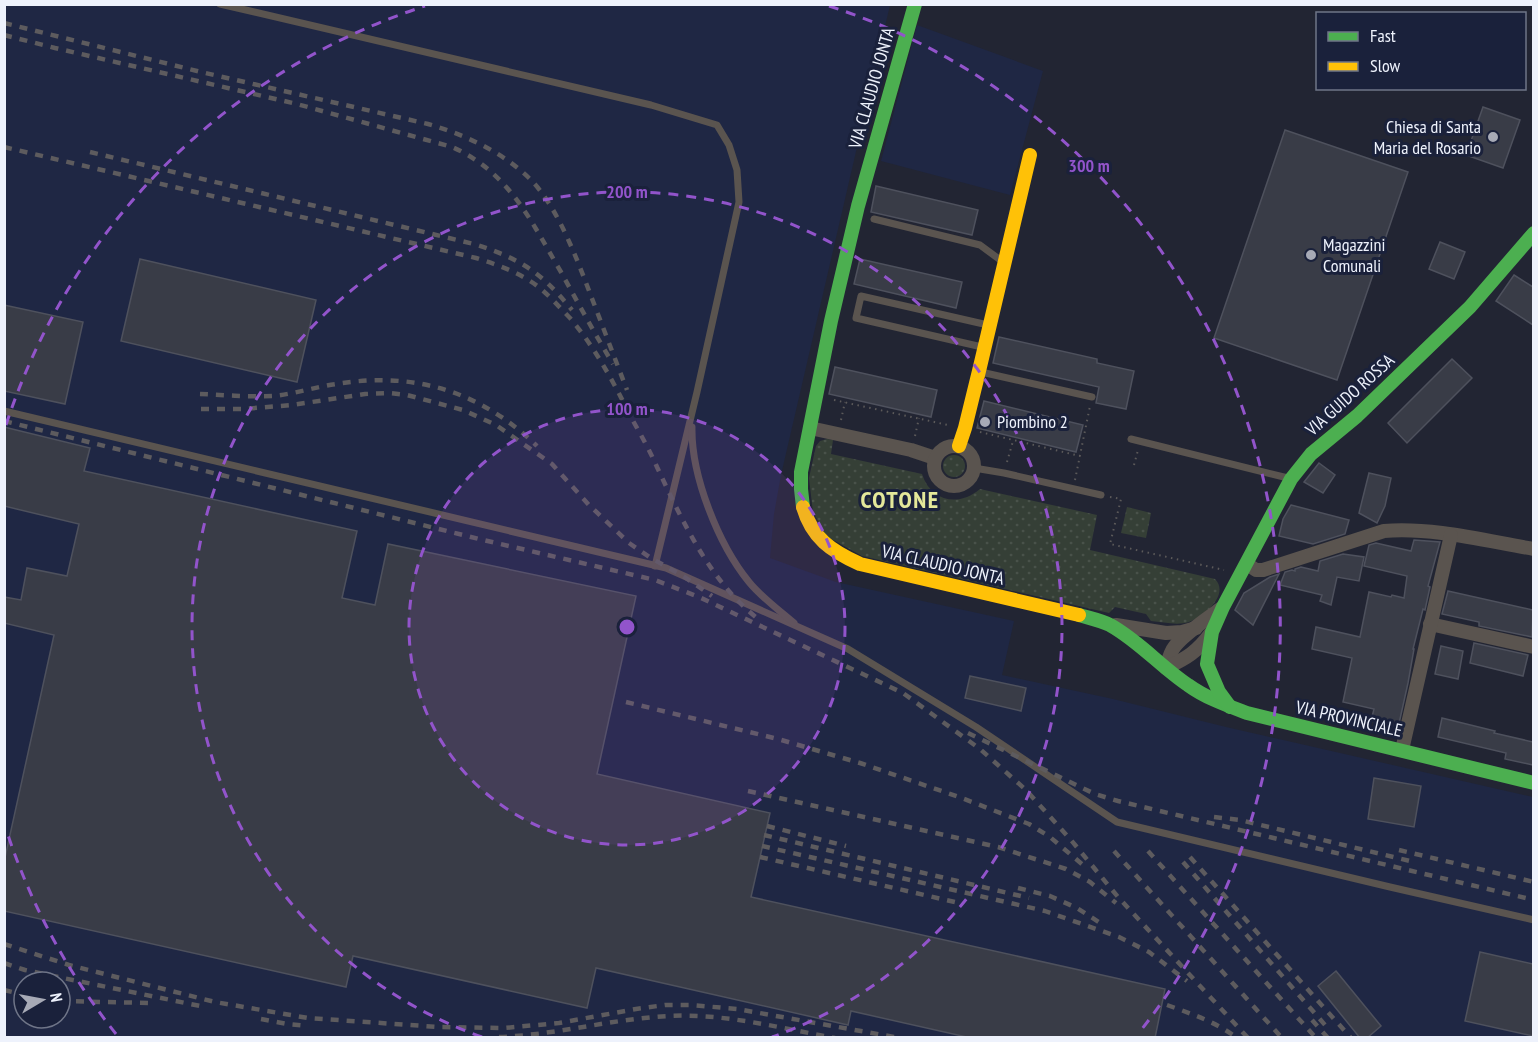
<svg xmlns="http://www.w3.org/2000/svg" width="1538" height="1042" viewBox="0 0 1538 1042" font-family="'PT Sans Narrow',sans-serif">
<defs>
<pattern id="grass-dots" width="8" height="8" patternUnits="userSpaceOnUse" patternTransform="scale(1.5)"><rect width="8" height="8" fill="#353f36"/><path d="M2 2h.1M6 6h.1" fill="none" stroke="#49524a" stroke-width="1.8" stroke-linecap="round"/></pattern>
</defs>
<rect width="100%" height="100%" fill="#222533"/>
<g fill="#1f2744" fill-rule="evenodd">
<path d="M5,5h885l-109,470 -7,39 -4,44 66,24 178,39 -12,54 111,24 113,28 307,70v240l-1528,1zM24,982h36v36h-36z"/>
<polygon points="917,25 1043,71 1010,195 881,161"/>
</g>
<g fill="url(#grass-dots)">
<path d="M827,439l6,1 -2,14 91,20c9,28 37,33 58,15l117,26 -7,35 125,29c16,16 -14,41 -30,44 -11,2 -23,-1 -34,-2l-5,-7 -31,-7 -6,6 -247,-57 -36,-20 -13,-24 -4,-34 7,-32 4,-5z"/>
<circle cx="954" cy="466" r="11"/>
<polygon points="1127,507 1151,513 1146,538 1121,533"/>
</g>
<g fill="#393c47" stroke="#4e515d" stroke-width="1.5">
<polygon points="1483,107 1520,120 1503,168 1466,155"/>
<polygon points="1285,130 1408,172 1337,380 1214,338"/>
<polygon points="876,186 978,210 972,235 871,212"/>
<polygon points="1440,242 1465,252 1454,279 1429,269"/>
<polygon points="140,259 316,300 297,382 121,341"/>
<polygon points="860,259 962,282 956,308 854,284"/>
<polygon points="1514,275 1533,287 1533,325 1496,301"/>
<polygon points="4,305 83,322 65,404 4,391"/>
<polygon points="999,337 1097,359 1097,363 1134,371 1126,409 1096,403 1099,387 993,363"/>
<polygon points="1452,359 1472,378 1407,443 1388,423"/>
<polygon points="835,367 937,390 931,417 829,394"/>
<polygon points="984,401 1083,425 1076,452 977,428"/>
<polygon points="4,427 90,448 84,471 357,531 342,598 375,605 388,544 636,596 597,774 770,813 751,897 1165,989 1155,1038 971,1038 851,1011 848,1025 596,968 587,1008 353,956 346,987 4,911 4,862 54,635 4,623 4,597 21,600 27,568 67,576 79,524 4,506"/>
<polygon points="1319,463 1335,475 1323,493 1304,482"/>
<polygon points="1369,473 1391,478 1385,506 1377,523 1359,513"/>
<polygon points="1291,505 1349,520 1345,534 1313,544 1279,536 1283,519"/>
<polygon points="1414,540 1440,542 1428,586 1430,587 1425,610 1423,609 1413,649 1414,649 1408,683 1398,728 1371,721 1374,709 1343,702 1352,658 1312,649 1316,627 1360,637 1369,592 1391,597 1392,595 1404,598 1407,576 1364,566 1369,545 1376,543 1411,551"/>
<polygon points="1343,554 1364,557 1359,581 1337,577 1331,605 1320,601 1322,595 1280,585 1285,572 1292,570 1295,571 1295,569 1301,567 1318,571 1320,561"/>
<polygon points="1279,574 1253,625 1235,610 1244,593 1270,577"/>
<polygon points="1448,591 1533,610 1532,637 1479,626 1479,622 1442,614"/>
<polygon points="1474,643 1528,655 1523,676 1470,663"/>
<polygon points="1441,646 1463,651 1458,679 1435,674"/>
<polygon points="970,676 1026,688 1021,711 965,698"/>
<polygon points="1442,718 1495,731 1494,733 1533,742 1533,765 1505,759 1506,753 1438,737"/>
<polygon points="1374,778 1421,786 1414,827 1368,819"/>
<polygon points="1480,952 1533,964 1533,1036 1465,1021"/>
<polygon points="1336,971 1381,1026 1367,1038 1360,1038 1318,986"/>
</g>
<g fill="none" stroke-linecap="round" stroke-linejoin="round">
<g stroke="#5c5a5a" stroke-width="2" stroke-dasharray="1.5 4.5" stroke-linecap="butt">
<polyline points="834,400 948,425"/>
<polyline points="841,420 845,402"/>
<polyline points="980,432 1080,456"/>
<polyline points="915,436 919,418"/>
<polyline points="1007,462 1013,441"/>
<polyline points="1134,465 1138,450"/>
<polyline points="1075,480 1090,406"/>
<polyline points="1110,497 1121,499 1110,544 1224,570"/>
</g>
<g stroke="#5a544f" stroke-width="7">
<polyline points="220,4 651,105 717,125 729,145 737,170 739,202 697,392 655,566"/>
<polyline points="874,219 980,245 1003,262"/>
<polyline points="982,347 856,318 861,296 988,325"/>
<polyline points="981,372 1092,397"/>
<polyline points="4,411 666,568 848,649 976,727 1117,822 1390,887 1534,920"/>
<path d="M692,427c-1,48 26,117 57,155 12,15 30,28 45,41"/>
<polyline points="1131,439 1288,478"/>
<polyline points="974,468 1004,473 1101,495"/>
</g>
<g stroke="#5a544f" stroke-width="14">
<polyline points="810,428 911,450 935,458"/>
<circle cx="954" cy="466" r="20"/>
<path d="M1247,564l9,6h7l121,-39c49,-4 102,10 150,18"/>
<polyline points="1430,624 1534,647"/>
<polyline points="1116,625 1166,633 1182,632 1196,628"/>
<path d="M1166,668c2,-8 4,-16 9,-22 9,-12 32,-27 45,-37"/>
<path d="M1166,668c21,-10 31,-16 45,-35"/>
<polyline points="1402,750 1451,535"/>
</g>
<g stroke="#4caf50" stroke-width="14">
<polyline points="803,507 801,489 801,472 831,321 858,206 915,4"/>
<path d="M1079,615c10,3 21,5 31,10 29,16 51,42 78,60 18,13 38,20 59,28l287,70"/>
<polyline points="1230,707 1219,692 1207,664 1212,632 1223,607 1291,479 1311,454 1357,416 1470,307 1534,233"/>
</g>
<g stroke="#ffc107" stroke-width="14">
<polyline points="959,446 965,428 979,371 1030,155"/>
<path d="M803,507c9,31 28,44 57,57l219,51"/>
</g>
<g stroke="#5d5b5e" stroke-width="4.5" stroke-dasharray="8 8" stroke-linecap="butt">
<path d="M4,23l197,49 227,52c37,11 73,27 101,54 28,27 48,81 62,118 12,31 24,63 36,94"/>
<path d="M4,35l51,13 242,56 155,43c57,25 79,74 109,125 17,31 34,62 52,92"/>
<path d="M4,147l472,111c19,6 37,12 54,23 15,9 28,25 40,37 26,31 44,65 62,101 9,16 18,32 25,48 26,55 52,113 100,151"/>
<path d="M90,152l384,92c47,15 67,28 98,66"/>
<path d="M200,394c24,1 49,3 73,2 21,-2 42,-9 63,-12 78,-13 144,7 201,62"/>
<polyline points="201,409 243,409 292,405 365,394 389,393 407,395 463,410 496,425 552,464 589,505 629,543 651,558 683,576 712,596"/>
<polyline points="4,421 479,539 655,580 699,597 903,693 980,749 1026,790 1071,840 1118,897 1248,1038"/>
<polyline points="626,702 778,739 860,763 959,797 1029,824 1050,837 1083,865"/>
<polyline points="968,733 1095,794 1118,801 1534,900"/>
<polyline points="748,791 998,847 1066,869 1090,882 1116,903"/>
<polyline points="1214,817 1240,820 1410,861"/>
<polyline points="767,826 846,846"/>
<polyline points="764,835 1029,898"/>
<polyline points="762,846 1045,911 1119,937 1149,952 1187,981"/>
<polyline points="1399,850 1534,882"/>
<polyline points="1114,851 1282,1038"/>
<polyline points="1148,851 1316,1038"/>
<polyline points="760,857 959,903"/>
<polyline points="1190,857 1351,1038"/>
<polyline points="1183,862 1325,1025"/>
<polyline points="1018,888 1050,896 1077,908 1105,926"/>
<polyline points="4,944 69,965 215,1002 308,1018 439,1027 504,1028 559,1023 636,1009 665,1005 691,1005 737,1009 900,1038"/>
<polyline points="4,963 25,970 63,978 205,1007"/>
<polyline points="4,990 24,995"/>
<polyline points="60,1001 150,1003"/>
<path d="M1167,1005c25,9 49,17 70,33"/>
<polyline points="261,1019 287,1024 308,1026"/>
<polyline points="1312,1020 1328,1038"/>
<path d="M499,1037c57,-2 112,-18 169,-21 56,-3 112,12 167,22"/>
</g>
</g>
<circle cx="627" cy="627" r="218" fill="#9254cb" fill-opacity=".12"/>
<g fill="none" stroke="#9254cb" stroke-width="3" stroke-dasharray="10 8">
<circle cx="627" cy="627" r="218"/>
<path d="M482 1037A435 435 0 1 1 772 1037"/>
<path d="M116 1034A653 653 0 0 1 6 829M6 425A653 653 0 0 1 425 6M829 6A653 653 0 0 1 1138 1034"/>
</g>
<g fill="#a7aab6" stroke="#1a213b" stroke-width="2">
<circle cx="1493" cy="137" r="6"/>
<circle cx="1311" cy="255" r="6"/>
<circle cx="985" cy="422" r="6"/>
</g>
<g text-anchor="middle" stroke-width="6" stroke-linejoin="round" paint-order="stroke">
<g font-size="18" fill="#eef2fc" stroke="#1a213b">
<text transform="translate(872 88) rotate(-74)" y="6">VIA CLAUDIO JONTA</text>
<text transform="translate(1350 395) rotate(-42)" y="6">VIA GUIDO ROSSA</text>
<text transform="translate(943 565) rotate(13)" y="6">VIA CLAUDIO JONTA</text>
<text transform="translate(1349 719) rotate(13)" y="6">VIA PROVINCIALE</text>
</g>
<g font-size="18" fill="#eef2fc" stroke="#1a213b" text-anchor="start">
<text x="1481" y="133" text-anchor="end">Chiesa di Santa<tspan x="1481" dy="21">Maria del Rosario</tspan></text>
<text x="1323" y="251">Magazzini<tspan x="1323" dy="21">Comunali</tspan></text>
<text x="997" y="428">Piombino 2</text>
</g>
<g font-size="24" font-weight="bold" letter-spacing="1.5" fill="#e4e89a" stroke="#1a213b">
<text x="900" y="508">COTONE</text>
</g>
</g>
<circle cx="627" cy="627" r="9" fill="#9254cb" stroke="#1a213b" stroke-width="3"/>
<g font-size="18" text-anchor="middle" font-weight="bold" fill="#9254cb" stroke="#1a213b" stroke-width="6" stroke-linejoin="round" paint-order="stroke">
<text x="1089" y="172">300 m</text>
<text x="627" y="198">200 m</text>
<text x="627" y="415">100 m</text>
</g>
<rect width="1538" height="1042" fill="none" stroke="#eef2fc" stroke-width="12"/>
<rect x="1316" y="12" width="210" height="78" fill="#1a213b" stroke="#6f7588" stroke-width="1.5"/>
<rect x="1328" y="32" width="30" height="9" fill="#4caf50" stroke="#6f7588" stroke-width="1.5"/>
<text x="1370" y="42" font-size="18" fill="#eef2fc">Fast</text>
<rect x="1328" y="62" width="30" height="9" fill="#ffc107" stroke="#6f7588" stroke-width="1.5"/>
<text x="1370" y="72" font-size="18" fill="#eef2fc">Slow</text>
<g transform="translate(42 1000) rotate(80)"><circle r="28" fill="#1a213b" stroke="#6f7588" stroke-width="1.5"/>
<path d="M0-4.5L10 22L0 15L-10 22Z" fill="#a7aab6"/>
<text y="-9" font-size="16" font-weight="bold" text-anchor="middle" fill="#eef2fc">N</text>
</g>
</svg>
